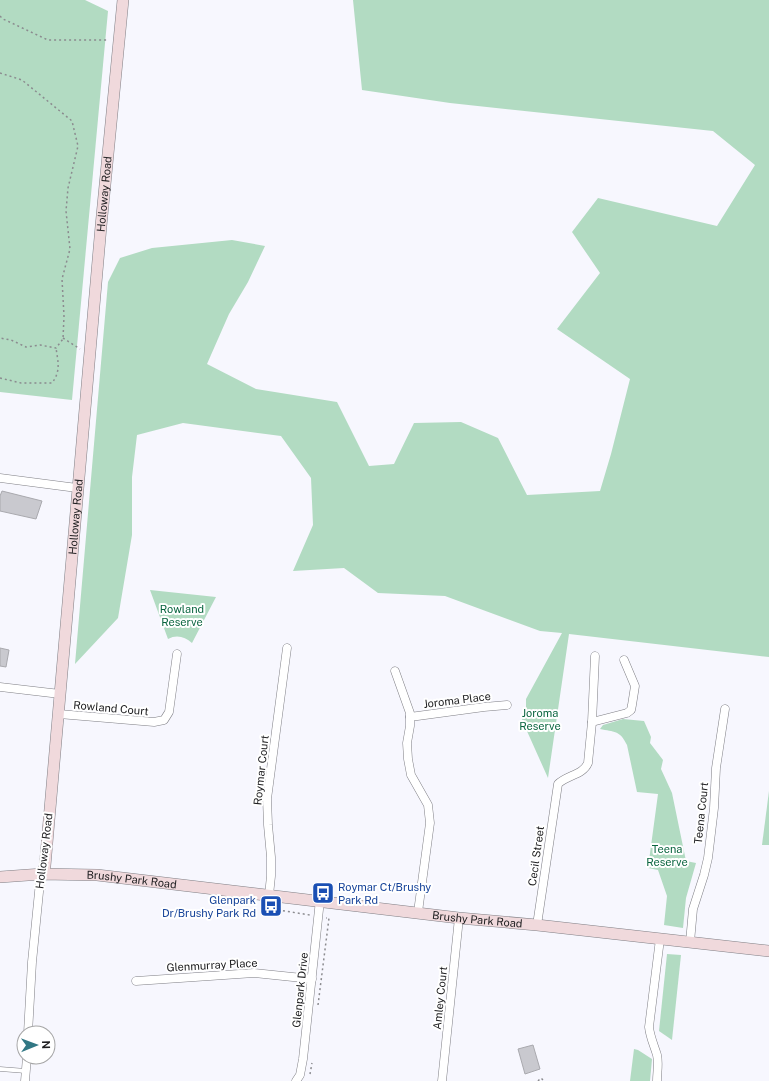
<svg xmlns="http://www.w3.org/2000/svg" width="769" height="1081" viewBox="0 0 769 1081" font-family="'Public Sans',sans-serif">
<rect width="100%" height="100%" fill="#f7f7fe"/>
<g fill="#b2dbc2">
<polygon points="0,0 85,0 108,11 72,400 0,392"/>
<polygon points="353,0 769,0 769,657 569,634 548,778 522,720 526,710 526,699 562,633 540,631 445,596 378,593 344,568 293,571 313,525 311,478 281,436 183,423 137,435 132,477 132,535 118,618 75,664 108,282 120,258 152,248 232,240 265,246 248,282 229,314 207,364 256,389 337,402 369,466 394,464 414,423 461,422 498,438 527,495 600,491 611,454 630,379 557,329 600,273 572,232 598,198 717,226 755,165 713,131 450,103 362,90"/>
<path d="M150,590l66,7 -24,46c-7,-6 -15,-9 -24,-4z"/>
<path d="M623,719l21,2 7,16 -1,6 13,17 -2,9 11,24 14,68 10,2 -10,35 -3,30 -19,-3 3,-29 -9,-26 -10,-2 10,-74 -21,-2 -10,-47c-7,-15 -13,-13 -27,-16l3,-4z"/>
<polygon points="769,791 769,845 762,845"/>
<polygon points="667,954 681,955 672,1040 659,1031"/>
<polygon points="634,1049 638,1050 652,1059 650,1081 630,1081"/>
</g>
<g fill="#c9c9cf" stroke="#a9a9ae">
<polygon points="2,491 42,501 36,519 0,511 0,496"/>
<polygon points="0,648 9,650 6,667 0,666"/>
<polygon points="533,1045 540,1069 525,1074 518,1049"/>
</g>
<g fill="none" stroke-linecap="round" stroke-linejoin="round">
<g stroke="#7f7f85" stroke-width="5">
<polyline id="lane" points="0,1069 26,1071"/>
</g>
<g stroke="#7f7f85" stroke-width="9">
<g id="street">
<polyline points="0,478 77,488"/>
<polyline points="395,671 410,713 410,726 407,743 408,759 411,775 428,805 430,823 418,912"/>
<polyline points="0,687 60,694"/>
<polyline points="59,714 154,722 164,720 169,712 177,654"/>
<polyline points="410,717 484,707 507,705"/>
<polyline points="592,722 627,713 631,710 632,705 635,686 624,660"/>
<polyline points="269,895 271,876 271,857 268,825 267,799 287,648"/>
<path d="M537,925l21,-141c9,-9 25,-9 30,-21l4,-41 3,-66"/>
<polyline points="690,942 693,909 704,875 708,858 714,808 716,768 725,709"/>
<polyline points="136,981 254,973 312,979"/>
<polyline points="28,1033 32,962 40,882 42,874"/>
<polyline points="25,1081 27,1057"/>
<polyline points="296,1081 300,1075 303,1059 320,900"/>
<polyline points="442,1081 459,918"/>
<path d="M657,1081c0,-9 2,-18 0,-26 -3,-10 -7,-18 -8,-28l11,-88"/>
</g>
</g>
<g stroke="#7f7f85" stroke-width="12">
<g id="secondary">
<path id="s1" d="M42,874l3,-8 56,-640 22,-226"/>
<path id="s2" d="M0,877l42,-3 55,1 362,43 78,7 232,26"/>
</g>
</g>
<g stroke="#8b8b8f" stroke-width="1.5" stroke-dasharray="2 3" stroke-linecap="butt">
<polyline points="0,16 3,19 48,40 108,40"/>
<polyline points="0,73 22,80 72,121 78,146 68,188 66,211 70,249 62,279 64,316 63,339 56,348 40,345 26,347 11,340 0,338"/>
<polyline points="63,338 80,349"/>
<path d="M0,378l21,5h31c9,-12 6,-21 4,-35"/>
<polyline points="278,910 310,915"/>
<polyline points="318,1005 329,918 326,918"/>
<polyline points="310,1074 312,1063"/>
<polyline points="538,1081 541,1078 544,1081"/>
</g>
<use href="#lane" stroke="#fff" stroke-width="4"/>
<use href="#street" stroke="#fff" stroke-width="8"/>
<use href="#secondary" stroke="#f0d9dc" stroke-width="11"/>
</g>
<defs>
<g id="bus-square" transform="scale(1.15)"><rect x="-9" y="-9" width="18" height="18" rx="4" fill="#1a4fb4" stroke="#fff"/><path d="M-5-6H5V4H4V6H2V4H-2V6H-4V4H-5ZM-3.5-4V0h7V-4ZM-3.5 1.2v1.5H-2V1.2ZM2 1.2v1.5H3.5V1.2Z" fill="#fff"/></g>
</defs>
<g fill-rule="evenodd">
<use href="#bus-square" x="323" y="893"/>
<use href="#bus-square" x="271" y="906"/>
</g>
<g text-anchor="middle" stroke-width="4" stroke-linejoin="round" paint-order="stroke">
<g font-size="11" fill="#202022" stroke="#fff">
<text dy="4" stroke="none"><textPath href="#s1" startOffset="683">Holloway Road</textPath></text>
<text dy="4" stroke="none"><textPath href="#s1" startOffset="359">Holloway Road</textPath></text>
<text transform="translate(457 700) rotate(-7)" y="4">Joroma Place</text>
<text transform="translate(111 708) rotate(5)" y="4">Rowland Court</text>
<text transform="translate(261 770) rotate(-84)" y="4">Roymar Court</text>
<text transform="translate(701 813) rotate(-84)" y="4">Teena Court</text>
<text transform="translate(44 851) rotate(-83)" y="4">Holloway Road</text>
<text transform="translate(536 856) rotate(-82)" y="4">Cecil Street</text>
<text dy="4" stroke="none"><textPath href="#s2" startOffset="132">Brushy Park Road</textPath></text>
<text dy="4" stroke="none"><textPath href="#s2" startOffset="480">Brushy Park Road</textPath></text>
<text transform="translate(212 965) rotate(-3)" y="4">Glenmurray Place</text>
<text transform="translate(300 990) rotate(-84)" y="4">Glenpark Drive</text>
<text transform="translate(440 998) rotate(-84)" y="4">Amley Court</text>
</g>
<g font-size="11" fill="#08643e" stroke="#fff">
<text x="182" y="613">Rowland<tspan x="182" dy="13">Reserve</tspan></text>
<text x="540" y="717">Joroma<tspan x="540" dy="13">Reserve</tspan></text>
<text x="667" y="853">Teena<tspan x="667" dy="13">Reserve</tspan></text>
</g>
<g font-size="11" fill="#164399" stroke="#fff" text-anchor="start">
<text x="338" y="891">Roymar Ct/Brushy<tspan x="338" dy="13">Park Rd</tspan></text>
<text x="256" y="904" text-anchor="end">Glenpark<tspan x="256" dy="13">Dr/Brushy Park Rd</tspan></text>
</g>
</g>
<g transform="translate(36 1045) rotate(89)"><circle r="19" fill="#ffffff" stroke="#a6a6a7"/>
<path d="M0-3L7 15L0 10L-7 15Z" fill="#317784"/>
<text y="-6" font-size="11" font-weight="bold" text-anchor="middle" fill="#202022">N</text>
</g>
</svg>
